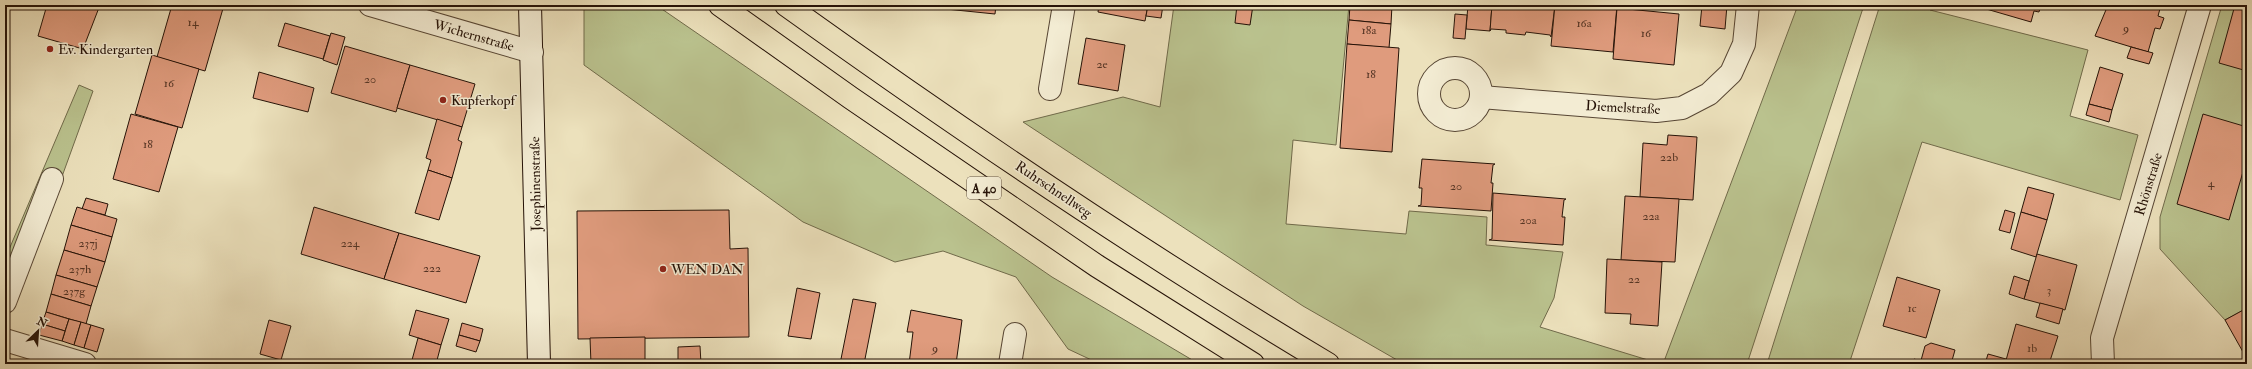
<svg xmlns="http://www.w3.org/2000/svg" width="2252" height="369" viewBox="0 0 2252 369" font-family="'IM FELL Double Pica',serif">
<rect width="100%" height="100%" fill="#ece1bc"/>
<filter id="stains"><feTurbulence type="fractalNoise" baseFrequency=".005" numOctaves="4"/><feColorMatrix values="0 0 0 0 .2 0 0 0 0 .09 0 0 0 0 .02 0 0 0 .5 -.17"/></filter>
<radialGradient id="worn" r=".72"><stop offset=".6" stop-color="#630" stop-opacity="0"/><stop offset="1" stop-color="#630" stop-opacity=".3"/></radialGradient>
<g fill="#bac28e" stroke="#706a4a">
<polygon points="584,5 656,5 1052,277 1199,364 1100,364 1068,349 1016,277 943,251 895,262 803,222 584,65"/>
<polygon points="1174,5 1349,5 1336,145 1293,140 1286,224 1406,234 1409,211 1487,217 1486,245 1563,252 1554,298 1540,327 1661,364 1404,364 1303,306 1023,122 1123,97 1160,107"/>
<polygon points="1798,5 1864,5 1747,364 1663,364"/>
<polygon points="1880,5 1930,5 1930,10 2088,50 2070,116 2138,135 2120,200 1922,142 1849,364 1767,364"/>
<polygon points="2222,5 2247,5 2247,308 2225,320 2160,249 2160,217"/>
<polygon points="79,85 93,91 60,182 5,281 5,259"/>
</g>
<g fill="#df9b7d" stroke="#251207">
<polygon points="47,5 100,5 83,49 38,36"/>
<polygon points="172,5 224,5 205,71 157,57"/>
<polygon points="946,5 996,5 995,14 946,9"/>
<polygon points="1099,5 1148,5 1145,21 1098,12"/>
<polygon points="1148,5 1163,5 1161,18 1146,16"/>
<polygon points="1237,5 1253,5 1250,25 1235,23"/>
<polygon points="1350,5 1392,5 1391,24 1349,20"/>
<polygon points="1468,5 1492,5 1490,31 1466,29"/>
<polygon points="1492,5 1555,5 1551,37 1550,35 1526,32 1525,35 1506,33 1506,30 1491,29 1490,31"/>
<polygon points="1555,5 1617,5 1613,52 1551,46"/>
<polygon points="1702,5 1727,5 1725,29 1700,26"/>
<polygon points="2041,5 2039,12 2034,11 2031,22 1976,6"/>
<polygon points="2108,5 2161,5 2158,16 2164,18 2160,29 2155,28 2148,52 2095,36"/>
<polygon points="2235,5 2247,5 2247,71 2219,63"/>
<polygon points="1617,8 1679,14 1674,65 1613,59"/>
<polygon points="1455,14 1467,15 1465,39 1453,38"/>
<polygon points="1349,20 1391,24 1389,48 1347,44"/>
<polygon points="285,23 330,36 323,59 278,46"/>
<polygon points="331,33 345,37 337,65 323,60"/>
<polygon points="1086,38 1125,45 1118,91 1078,84"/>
<polygon points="1347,44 1399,48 1392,152 1340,148"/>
<polygon points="345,46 410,65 396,112 331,93"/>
<polygon points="2131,47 2153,53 2149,64 2127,58"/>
<polygon points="152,55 199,69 182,128 135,114"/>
<polygon points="410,65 475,84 462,127 397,108"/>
<polygon points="2100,67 2123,74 2112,110 2089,104"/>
<polygon points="259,72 314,88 308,112 253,98"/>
<polygon points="2089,104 2112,110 2109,122 2086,115"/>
<polygon points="131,114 178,127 159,192 113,179"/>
<polygon points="2203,114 2247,127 2247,158 2229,220 2177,204"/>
<polygon points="437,119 462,127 458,140 462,142 452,178 428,170 431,160 426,158"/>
<polygon points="1668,135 1697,137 1693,200 1640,197 1643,143 1667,145"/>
<polygon points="1422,159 1495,164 1493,165 1491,183 1493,183 1491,211 1418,206 1421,205 1422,188 1419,188"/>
<polygon points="428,170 452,178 439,220 415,213"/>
<polygon points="2028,187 2054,194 2047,220 2021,212"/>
<polygon points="1493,193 1566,199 1564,200 1562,217 1565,217 1563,245 1489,240 1492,239"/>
<polygon points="1625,196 1679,199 1675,262 1621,260"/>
<polygon points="86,198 108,204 105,215 82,209"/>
<polygon points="77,207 117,219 112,237 71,225"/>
<polygon points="314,207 399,233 384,279 301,254"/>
<polygon points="729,210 730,249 748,248 749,337 578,339 577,211"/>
<polygon points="2005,210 2015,213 2010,233 1999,230"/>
<polygon points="2021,212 2047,220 2036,257 2011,249"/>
<polygon points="71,225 112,237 105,262 64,250"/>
<polygon points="399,233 480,256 466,303 384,279"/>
<polygon points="64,250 105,262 97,287 56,275"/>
<polygon points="2037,254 2077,265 2065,310 2024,299"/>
<polygon points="1607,259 1662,262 1658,326 1630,324 1631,314 1605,313"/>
<polygon points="56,275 97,287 91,306 51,294"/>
<polygon points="2014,276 2029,281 2024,299 2009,294"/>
<polygon points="1897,277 1940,290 1926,338 1883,326"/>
<polygon points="797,288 820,293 811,339 788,336"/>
<polygon points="51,294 91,306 86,324 46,312"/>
<polygon points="853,299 876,303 864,364 840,364"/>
<polygon points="2040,303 2063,309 2059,324 2036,317"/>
<polygon points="2247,308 2247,350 2243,352 2225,320"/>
<polygon points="416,310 449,319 441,345 409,335"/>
<polygon points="911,310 962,320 956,364 909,364 913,332 907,332"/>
<polygon points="46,312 69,319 65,331 42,324"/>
<polygon points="69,319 81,322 74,345 62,341"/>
<polygon points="269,320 291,326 281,360 260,354"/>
<polygon points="81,322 91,325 84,348 74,345"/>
<polygon points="462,323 483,329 480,341 459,335"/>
<polygon points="42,324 65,331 62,341 39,335"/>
<polygon points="2016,324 2058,336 2049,364 2005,364"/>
<polygon points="91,325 104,329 97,352 84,348"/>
<polygon points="459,335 480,341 476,352 456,346"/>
<polygon points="645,337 645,364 591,364 590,338"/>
<polygon points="418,338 441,345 436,364 424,364 412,360"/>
<polygon points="1931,343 1955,350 1951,364 1920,364 1925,346"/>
<polygon points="700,346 701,364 678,364 678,347"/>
<polygon points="1988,354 2006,359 2005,364 1985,364"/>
<polygon points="1914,359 1921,361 1920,364 1911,364"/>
</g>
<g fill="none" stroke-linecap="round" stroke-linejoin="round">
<g stroke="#574634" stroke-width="24">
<g id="street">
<polyline points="370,5 532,52"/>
<circle cx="1455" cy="94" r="26"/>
<polyline points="1050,89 1064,5"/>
<polyline points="1481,97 1656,111 1682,108 1709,94 1731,73 1744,44 1748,5"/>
<polyline points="5,302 52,179"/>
<polyline points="5,340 85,364"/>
<polyline points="1010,364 1015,334"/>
<polyline points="2103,364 2102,338 2200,5"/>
</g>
</g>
<g stroke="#251207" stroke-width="24">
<polyline id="secondary" points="530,5 539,364"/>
</g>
<g stroke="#251207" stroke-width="24">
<g id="highway">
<polyline points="720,5 851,98 1097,266 1253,364"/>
<path d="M786,5c176,126 356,248 542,359"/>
</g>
</g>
<use href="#street" stroke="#f3ecd3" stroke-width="22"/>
<use href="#secondary" stroke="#f3ecd3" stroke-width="22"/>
<use href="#highway" stroke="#ece1bc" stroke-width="22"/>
</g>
<g fill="#8f2418" stroke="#f3ecd3" stroke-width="1.5">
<circle cx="50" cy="49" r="4"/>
<circle cx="443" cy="100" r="4"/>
<circle cx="663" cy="269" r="4"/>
</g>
<g text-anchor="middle" stroke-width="3" stroke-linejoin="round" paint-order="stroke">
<g font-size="12" fill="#543424">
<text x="193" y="26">14</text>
<text x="1584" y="27">16a</text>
<text x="2126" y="32">9</text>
<text x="1369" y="34">18a</text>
<text x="1646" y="37">16</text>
<text x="1102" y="68">2e</text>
<text x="1371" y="78">18</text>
<text x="370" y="83">20</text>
<text x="169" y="87">16</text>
<text x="148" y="148">18</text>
<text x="1669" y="161">22b</text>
<text x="2211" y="187">4</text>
<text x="1456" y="190">20</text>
<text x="1651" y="220">22a</text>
<text x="1528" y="224">20a</text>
<text x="88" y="247">237j</text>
<text x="350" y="247">224</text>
<text x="432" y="272">222</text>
<text x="80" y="273">237h</text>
<text x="1634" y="283">22</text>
<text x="2049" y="294">3</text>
<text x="74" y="295">237g</text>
<text x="1912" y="312">1c</text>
<text x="935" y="352">9</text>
<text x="2032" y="352">1b</text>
</g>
<rect fill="#f3ecd3" stroke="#635344" stroke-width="1" x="967" y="177" width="34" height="22" rx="3"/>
<g font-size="13" font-weight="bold" fill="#251207">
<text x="984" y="193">A 40</text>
</g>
<g font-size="14" fill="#251207" stroke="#f3ecd3">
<text transform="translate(474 35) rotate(16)" y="5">Wichernstraße</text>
<text transform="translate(1623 107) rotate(3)" y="5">Diemelstraße</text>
<text transform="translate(535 184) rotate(-91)" y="5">Josephinenstraße</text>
<text transform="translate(2148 184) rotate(-73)" y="5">Rhönstraße</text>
<text transform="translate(1054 189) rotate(34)" y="5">Ruhrschnellweg</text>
</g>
<g font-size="14" fill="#251207" stroke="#f3ecd3" text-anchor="start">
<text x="58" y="54">Ev. Kindergarten</text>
<text x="451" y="105">Kupferkopf</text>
<text x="671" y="274">WEN DAN</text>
</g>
</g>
<rect width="2252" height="369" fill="none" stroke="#ece1bc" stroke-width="20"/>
<rect x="6" y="6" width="2240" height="357" fill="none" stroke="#251207" stroke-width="2"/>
<rect x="10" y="10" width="2232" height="349" fill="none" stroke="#251207"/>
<g transform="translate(38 331) rotate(25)" stroke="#f3ecd3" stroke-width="3" paint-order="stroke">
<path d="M0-3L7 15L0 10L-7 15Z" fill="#251207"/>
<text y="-6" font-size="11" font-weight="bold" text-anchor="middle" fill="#251207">N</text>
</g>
<rect width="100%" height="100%" filter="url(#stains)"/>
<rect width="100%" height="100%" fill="url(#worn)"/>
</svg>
